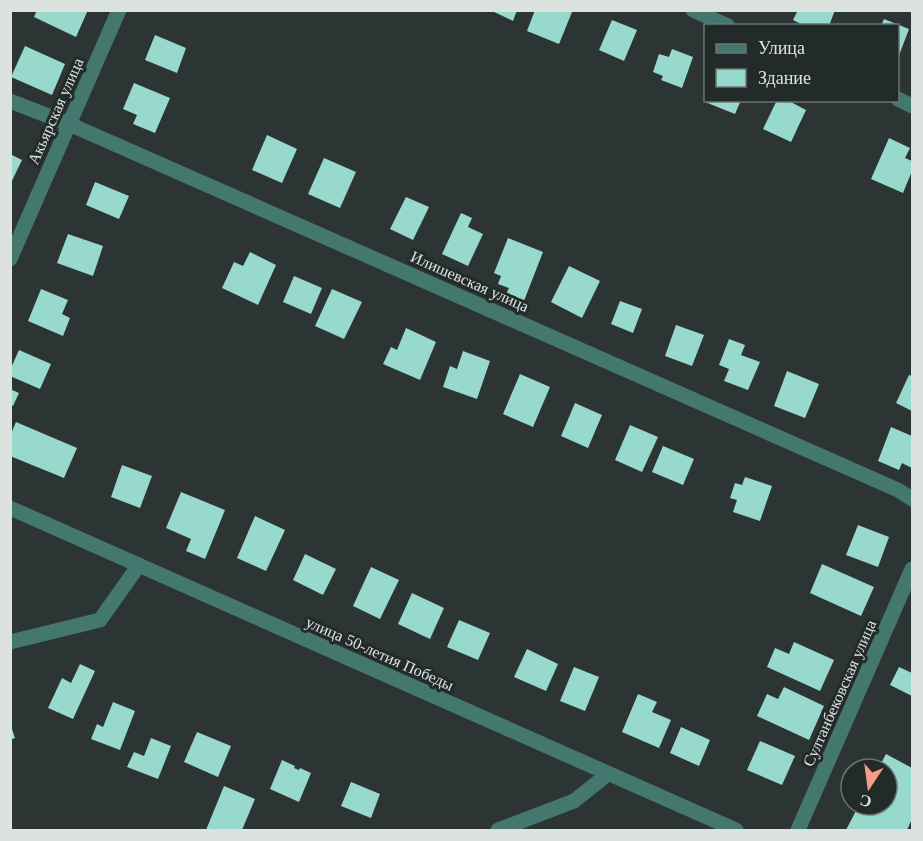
<svg xmlns="http://www.w3.org/2000/svg" width="923" height="841" viewBox="0 0 923 841" font-family="Georgia,serif">
<rect width="100%" height="100%" fill="#2c3533"/>
<g fill="#97d9cd">
<polygon points="37,10 88,10 76,37 34,17"/>
<polygon points="490,10 517,10 513,21"/>
<polygon points="535,10 568,10 572,12 559,44 527,31"/>
<polygon points="798,10 835,10 829,26 805,26 793,20"/>
<polygon points="884,19 909,29 898,58 898,26 881,26"/>
<polygon points="612,20 637,30 624,61 599,50"/>
<polygon points="155,35 186,48 177,73 145,60"/>
<polygon points="25,46 65,64 52,95 11,77"/>
<polygon points="672,49 693,57 682,88 661,80 663,76 653,72 659,54 669,57"/>
<polygon points="134,83 170,98 155,133 133,124 137,115 123,109"/>
<polygon points="706,100 741,100 735,114 705,102"/>
<polygon points="777,100 787,100 806,110 791,142 763,129"/>
<polygon points="267,135 297,149 282,183 252,170"/>
<polygon points="889,138 910,148 905,158 912,161 912,171 903,193 871,179"/>
<polygon points="10,154 22,160 10,185"/>
<polygon points="324,158 356,172 340,208 308,194"/>
<polygon points="95,182 129,196 119,219 86,205"/>
<polygon points="406,197 429,207 413,240 390,229"/>
<polygon points="461,213 472,218 468,227 483,234 468,266 442,254"/>
<polygon points="68,234 103,246 93,276 57,263"/>
<polygon points="508,238 543,252 522,306 504,299 509,288 498,284 501,276 494,273"/>
<polygon points="250,252 276,265 258,305 222,288 234,262 243,266"/>
<polygon points="569,266 600,281 582,318 551,302"/>
<polygon points="294,276 322,288 311,314 283,302"/>
<polygon points="41,289 68,300 62,314 70,318 63,336 28,321"/>
<polygon points="332,289 362,302 344,339 315,326"/>
<polygon points="620,301 642,309 633,333 611,324"/>
<polygon points="676,325 704,335 692,366 665,356"/>
<polygon points="406,328 436,342 420,380 383,364 391,347 397,350"/>
<polygon points="729,339 745,345 741,355 760,362 748,390 724,381 729,369 719,365"/>
<polygon points="19,350 51,364 40,389 10,376 10,370"/>
<polygon points="463,351 490,361 477,399 443,387 450,366 457,369"/>
<polygon points="787,371 819,384 805,418 774,406"/>
<polygon points="520,374 550,387 533,427 503,414"/>
<polygon points="909,375 912,376 912,411 896,403"/>
<polygon points="10,389 19,393 13,406 10,404"/>
<polygon points="575,403 602,415 588,448 561,436"/>
<polygon points="16,422 77,448 64,478 10,456 10,436"/>
<polygon points="630,425 658,437 642,472 615,460"/>
<polygon points="891,427 912,436 912,468 902,463 899,470 878,461"/>
<polygon points="663,446 694,459 683,485 652,472"/>
<polygon points="122,465 152,476 140,508 111,497"/>
<polygon points="745,477 772,486 760,521 733,512 737,500 730,498 735,483 742,485"/>
<polygon points="181,492 225,510 205,559 186,551 191,539 166,528"/>
<polygon points="255,516 285,530 266,571 237,558"/>
<polygon points="858,525 889,537 878,567 846,555"/>
<polygon points="305,554 336,569 323,595 293,580"/>
<polygon points="822,564 874,587 861,616 810,593"/>
<polygon points="371,567 399,580 380,619 353,606"/>
<polygon points="412,593 444,608 430,639 398,624"/>
<polygon points="459,620 490,633 478,660 447,647"/>
<polygon points="794,642 834,660 820,691 767,667 775,648 789,654"/>
<polygon points="527,649 558,664 546,691 514,677"/>
<polygon points="80,664 95,671 73,719 48,708 62,678 71,683"/>
<polygon points="574,667 599,677 585,711 560,701"/>
<polygon points="899,667 912,673 912,696 890,685"/>
<polygon points="784,687 824,706 809,740 757,716 767,694 778,699"/>
<polygon points="638,694 657,702 652,712 671,720 659,748 622,732"/>
<polygon points="113,702 135,711 120,750 91,739 97,724 103,727"/>
<polygon points="10,723 15,738 10,740"/>
<polygon points="681,727 710,740 699,766 670,753"/>
<polygon points="197,732 231,746 218,777 184,762"/>
<polygon points="151,738 171,746 158,779 127,767 134,752 144,756"/>
<polygon points="760,741 795,756 782,785 747,770"/>
<polygon points="886,754 912,768 912,819 907,830 846,830 859,805 887,805 887,769 878,769"/>
<polygon points="282,760 295,766 294,768 299,770 300,768 311,773 299,802 270,789"/>
<polygon points="351,782 380,794 371,818 341,806"/>
<polygon points="224,786 255,799 242,830 206,830"/>
</g>
<g fill="none" stroke-linecap="round" stroke-linejoin="round">
<g stroke="#44786f" stroke-width="15">
<polyline points="693,10 728,26"/>
<polyline points="898,99 912,106"/>
<polyline points="10,101 69,124 898,490 912,499"/>
<polyline points="10,259 119,10"/>
<polyline points="10,508 736,830"/>
<polyline points="10,642 100,620 139,565"/>
<polyline points="498,830 574,801 608,774"/>
<polyline points="798,830 912,569"/>
</g>
</g>
<g text-anchor="middle" stroke-width="6" stroke-linejoin="round" paint-order="stroke">
<g font-size="16" fill="#dce2e0" stroke="#222b29">
<text transform="translate(55 111) rotate(-66)" y="6">Акьярская улица</text>
<text transform="translate(470 281) rotate(24)" y="6">Илишевская улица</text>
<text transform="translate(380 653) rotate(24)" y="6">улица 50-летия Победы</text>
<text transform="translate(839 693) rotate(-66)" y="6">Султанбековская улица</text>
</g>
</g>
<rect width="923" height="841" fill="none" stroke="#dce2e0" stroke-width="24"/>
<rect x="704" y="24" width="195" height="78" fill="#222b29" stroke="#6c7472" stroke-width="1.5"/>
<rect x="716" y="44" width="30" height="9" fill="#44786f" stroke="#6c7472" stroke-width="1.5"/>
<text x="758" y="54" font-size="18" fill="#dce2e0">Улица</text>
<rect x="716" y="69" width="30" height="18" fill="#97d9cd" stroke="#6c7472" stroke-width="1.5"/>
<text x="758" y="84" font-size="18" fill="#dce2e0">Здание</text>
<g transform="translate(869 787) rotate(193)"><circle r="28" fill="#222b29" stroke="#6c7472" stroke-width="1.5"/>
<path d="M0-4.5L10 22L0 15L-10 22Z" fill="#f49e89"/>
<text y="-9" font-size="16" font-weight="bold" text-anchor="middle" fill="#dce2e0">С</text>
</g>
</svg>
